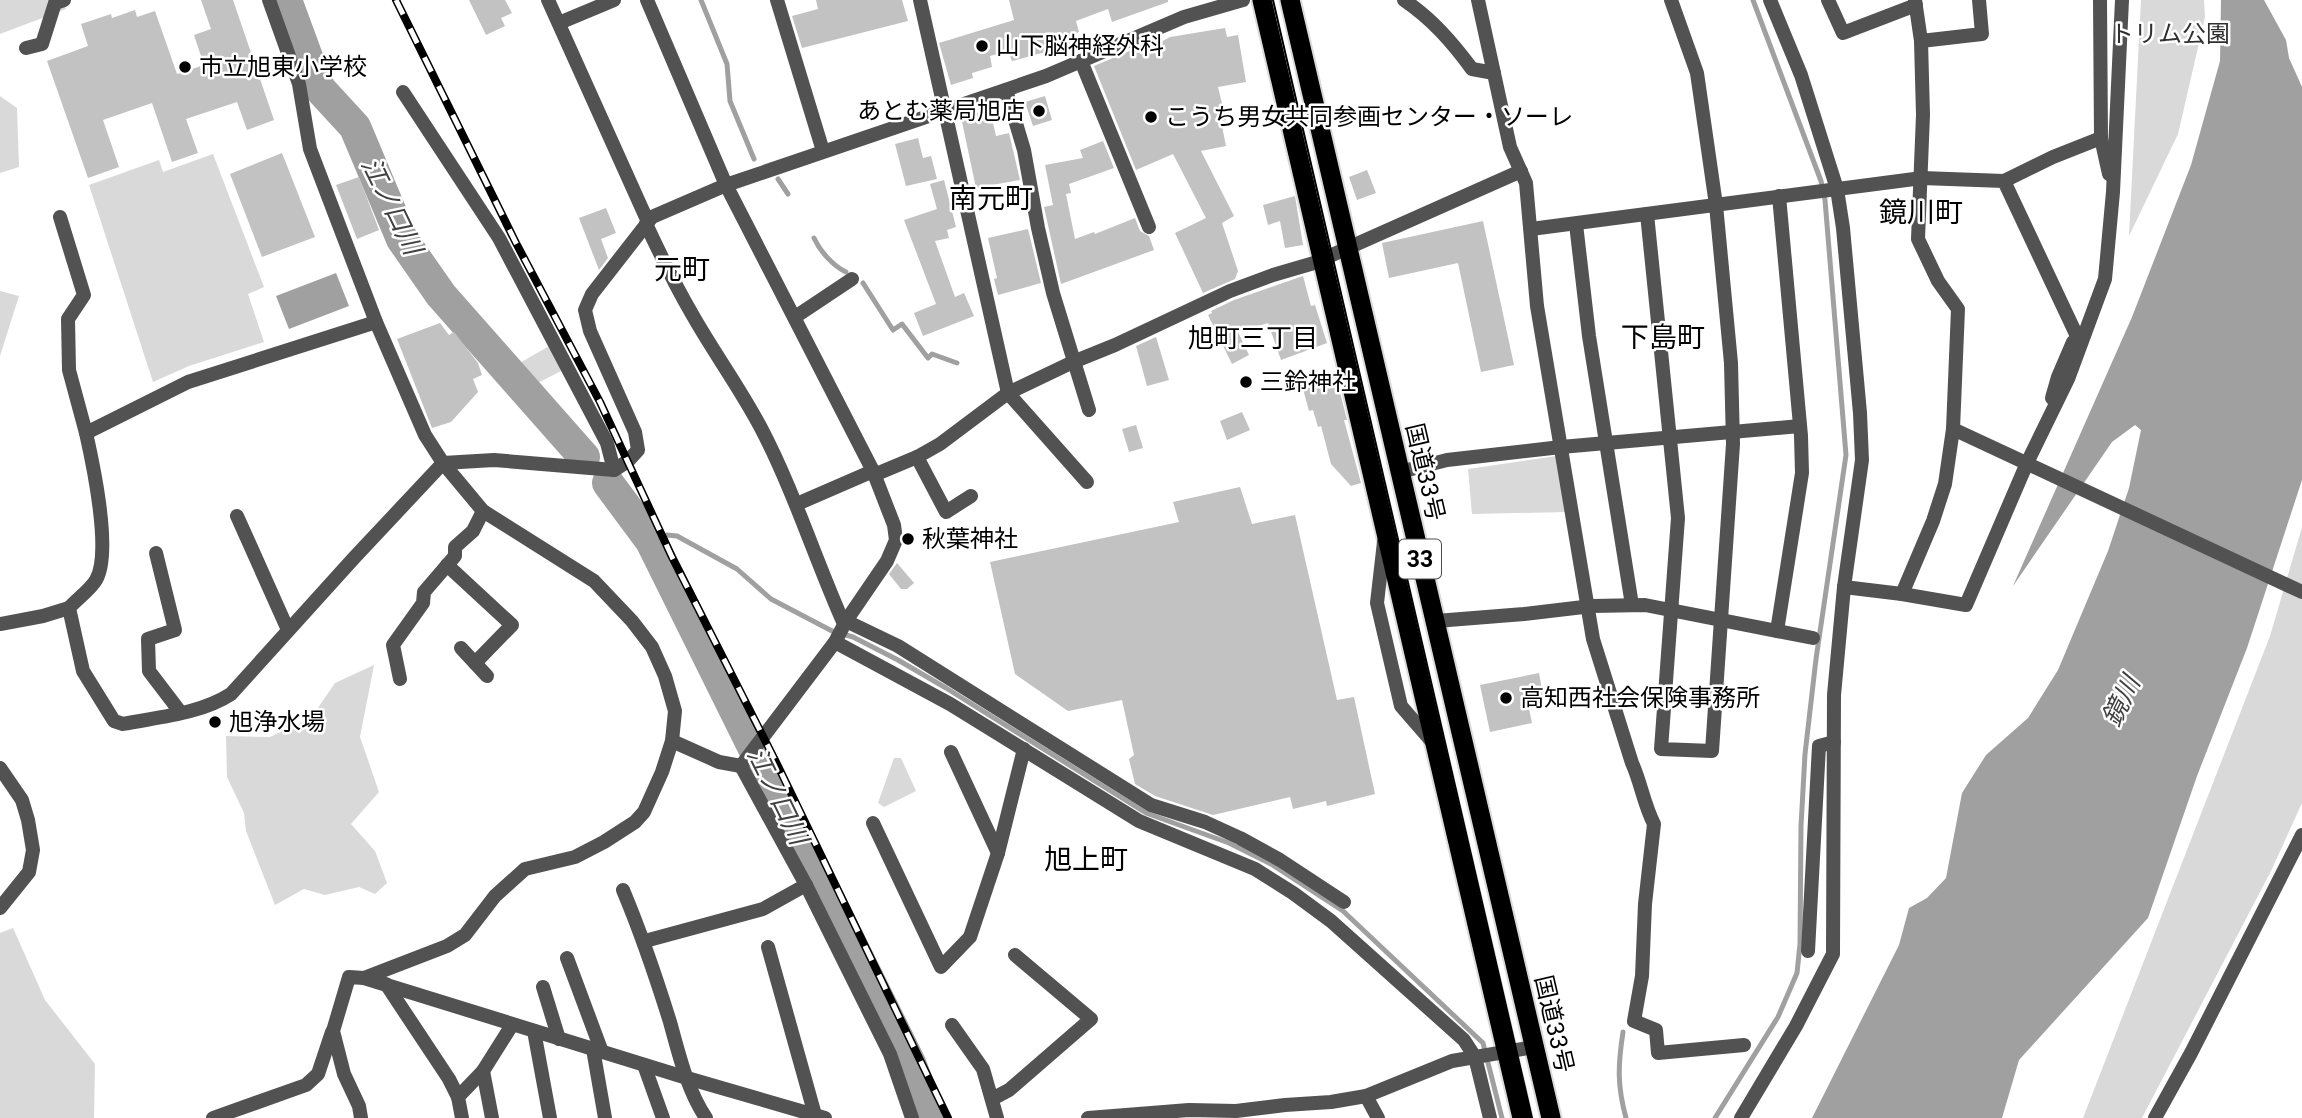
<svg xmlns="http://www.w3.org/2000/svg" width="2302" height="1118" viewBox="0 0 2302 1118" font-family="Roboto,'Noto Sans JP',sans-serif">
<rect width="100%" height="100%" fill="#fff"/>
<g fill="#d9d9d9">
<polygon points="0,0 63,0 66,9 0,34"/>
<polygon points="2141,0 2204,0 2205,17 2178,134 2129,236"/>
<polygon points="0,96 17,108 19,167 0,173"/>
<polygon points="213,154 264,287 248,294 264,342 189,366 153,382 89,185 159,160 163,172"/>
<polygon points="0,291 19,296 0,356"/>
<polygon points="551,345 563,370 532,386 511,368"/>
<polygon points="1556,456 1567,512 1472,514 1468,469"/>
<polygon points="2302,527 2302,803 2271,871 2142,1118 2083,1118 2270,636"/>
<polygon points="374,665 360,737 379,792 351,824 375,851 387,883 375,894 359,887 325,895 304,889 275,905 246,831 244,813 227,777 226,736 270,737 311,718 335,683"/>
<polygon points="894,758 901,758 916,791 884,807 878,803"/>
<polygon points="13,928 45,1000 95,1064 94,1118 0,1118 0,933"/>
</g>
<g fill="#a0a0a0">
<polygon points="2221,0 2264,0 2286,40 2289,58 2302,87 2302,480 2247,648 2197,776 2148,918 2019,1060 2002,1118 1812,1118 1899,945 1909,908 1927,898 1946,878 1962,793 1986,755 2028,718 2058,670 2108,551 2129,488 2141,430 2135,425 2112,442 2013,586 2132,317 2191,165 2220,61"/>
<polygon points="336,273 349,306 289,329 276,296"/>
</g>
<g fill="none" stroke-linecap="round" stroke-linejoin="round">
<g stroke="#a0a0a0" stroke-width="5">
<polyline points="701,0 727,64 730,101 754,159"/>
<polyline points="778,179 788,194"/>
<path d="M814,238c6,13 19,28 32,34"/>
<polyline points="863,283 893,330 902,324 928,358 932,354 957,363"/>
<polyline points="667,535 677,536 737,569 771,599 832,631 853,637 898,660 946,688 1146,813 1229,843 1271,864 1343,911 1483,1043 1502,1118"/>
<path d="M1623,1032c-5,33 -6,53 3,86"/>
<polyline points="1715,1118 1778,1017 1797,973 1800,944 1801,826 1805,754 1816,659 1846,455 1825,200 1821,181 1753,0"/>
</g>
<g stroke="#a0a0a0" stroke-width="32">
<polyline points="286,0 314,76 320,89 355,127 402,239 441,295 584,457"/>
<polyline points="608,483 651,541 910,1063 931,1118"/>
</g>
</g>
<g fill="#c2c2c2">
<polygon points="201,0 233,0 274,120 247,130 237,102 186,119 198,153 172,162 152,103 103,120 119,167 88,178 47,61 88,46 81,24 111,14 112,18 135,10 137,17 155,11 177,74 204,65 194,35 211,29"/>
<polygon points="469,0 505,0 512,13 501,18 505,26 486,35"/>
<polygon points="816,0 902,0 908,21 802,48 792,16 818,9"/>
<polygon points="1009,0 1168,0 1168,2 1112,22 1108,9 1076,21 1079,32 1071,35 1075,50 1051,58 1049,51 1012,61 1008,51 990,56 992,67 972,73 973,78 951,85 939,43 1014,20"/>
<polygon points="1225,28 1227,37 1238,35 1246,82 1218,87 1226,120 1221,121 1226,146 1201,151 1234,216 1222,223 1238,271 1235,279 1203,293 1175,233 1206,218 1173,154 1136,170 1094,66 1155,40 1157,44 1170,37"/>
<polygon points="1045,96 1052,120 1033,126 1025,102"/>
<polygon points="990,110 996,136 1009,133 1020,180 976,188 961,117"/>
<polygon points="918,138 923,158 931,156 937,179 906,186 895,144"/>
<polygon points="1103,141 1114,168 1069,184 1071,193 1066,194 1075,239 1094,232 1095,234 1135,218 1140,231 1149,236 1154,250 1061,284 1044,207 1053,205 1045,165 1083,158 1080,150"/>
<polygon points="282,153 315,237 262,257 230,174"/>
<polygon points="1367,170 1376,193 1357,200 1349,177"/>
<polygon points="359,177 379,230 357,239 336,185"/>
<polygon points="944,180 956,227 947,230 949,238 935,241 955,297 964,293 974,316 923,336 914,313 936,304 904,220 937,209 930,184"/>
<polygon points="1295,196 1303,245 1285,248 1280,221 1268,225 1263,205"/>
<polygon points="606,208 616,233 601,239 608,258 599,270 579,218"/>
<polygon points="1483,221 1514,365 1481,372 1458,263 1389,278 1382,243"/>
<polygon points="1028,229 1041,283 998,295 994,279 997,278 988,238"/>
<polygon points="1303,276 1311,306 1315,305 1327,343 1281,360 1268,323 1238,332 1249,355 1232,364 1208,315 1212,313 1211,311 1234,300"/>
<polygon points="440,323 449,335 454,332 478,363 482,375 473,379 478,392 451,422 432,428 397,339"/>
<polygon points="1156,337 1169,380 1147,386 1136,346"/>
<polygon points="1337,380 1347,420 1344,420 1361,483 1351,486 1331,464 1321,426 1318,427 1313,410 1309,411 1303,389"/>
<polygon points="1242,412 1250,430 1227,440 1220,421"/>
<polygon points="1136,425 1143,448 1129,452 1122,429"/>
<polygon points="1240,487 1252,524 1295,515 1337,700 1354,697 1375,794 1327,806 1326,801 1293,809 1290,797 1213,815 1155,796 1135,784 1129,759 1134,755 1122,700 1068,711 1015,674 990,562 1179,522 1173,502"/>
<polygon points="897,563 914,583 907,589 901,589 889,574"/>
<polygon points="1539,673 1544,701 1528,704 1532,723 1490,732 1480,685"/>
</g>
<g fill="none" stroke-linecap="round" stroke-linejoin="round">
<g stroke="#dbdbdb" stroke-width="23">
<g id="trunk">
<polyline points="1262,0 1522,1118"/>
<polyline points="1290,0 1551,1118"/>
</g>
</g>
<g stroke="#525252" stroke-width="14">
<polyline points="269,0 299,84 310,149 376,322 425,435 443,463 483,511 594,581 632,621 652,647 665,676 675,711 672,741 662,772 644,812 635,822 604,842 575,857 525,869 495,896 465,935 447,946 364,978"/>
<polyline points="548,0 648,222"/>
<polyline points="647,0 726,185 873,471 894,525 896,540 887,561 846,621 835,642 741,766"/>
<polyline points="777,0 823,151"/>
<polyline points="920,0 1008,393 1087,482"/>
<path d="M1404,0c28,19 48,42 68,69l22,4"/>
<path d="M1478,0l32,147 16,36 11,123 56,333 39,124c9,20 12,42 22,61l-9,80 -3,72 -8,45 22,9 2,23 86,-8"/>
<polyline points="1828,0 1843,33 1916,5"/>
<polyline points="2100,0 2101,138"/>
<polyline points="559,23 614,0"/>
<polyline points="1921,41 1982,34 1979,0"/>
<polyline points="26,48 42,44 55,3 64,0"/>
<polyline points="1081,61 1149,227"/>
<polyline points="1006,90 1024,150 1038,228 1053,293 1089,410"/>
<polyline points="403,92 499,238 607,443 614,470"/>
<polyline points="2004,181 2053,157 2101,138 2109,174"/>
<polyline points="1647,214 1678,518 1661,749 1712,751 1733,444 1731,363 1716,205 1697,73 1671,0"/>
<polyline points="60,217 84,295 68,319 69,370 86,433"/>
<path d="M646,224c14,30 29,61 46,90 22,39 48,74 69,114 33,63 54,131 83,196"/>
<polyline points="1576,224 1589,336 1632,605"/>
<polyline points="1531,229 1922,178 2004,181 2076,334"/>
<polyline points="795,317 852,279"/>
<path d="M376,322l-188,60 -102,51c7,31 26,120 10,147 -6,10 -19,19 -27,28l14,63 31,50 9,3c36,-7 77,-10 108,-30l122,-135 90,-96 51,-3 120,10 14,-9 10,-11 -3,-18 -45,-101 -5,-21 7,-16 60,-77 74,-32 320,-109 138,-59 59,-17"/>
<polyline points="2052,398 2058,377 2073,342"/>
<polyline points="1953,429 2302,592"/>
<polyline points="917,457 946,512 971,496"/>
<polyline points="1400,472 1447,460 1561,447 1800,426"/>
<polyline points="874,475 917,457 940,444 1008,393 1073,362 1115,345 1230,291 1273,275 1314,263 1521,171"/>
<polyline points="797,504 873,471"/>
<polyline points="237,516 288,630"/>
<polyline points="1384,542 1377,603 1401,706 1434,744"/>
<polyline points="156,553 175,630 148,639 149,671 181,713"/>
<polyline points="447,565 512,625 475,663"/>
<polyline points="1844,587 1902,594 1933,521 1945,484 1953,429 1958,309 1938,281 1918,239 1923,115 1921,41 1915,0"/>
<polyline points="1902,594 1966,605 2027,463 2068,379 2105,279 2113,192 2122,0"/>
<polyline points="846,621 898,646 1151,805 1205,822 1240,838 1280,860 1344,902"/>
<polyline points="1436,621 1524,614 1592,606 1645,605 1813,638"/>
<polyline points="1777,631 1802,473 1801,436 1779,196"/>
<polyline points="835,642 950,704 1139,821 1255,869 1293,893 1331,921 1464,1040 1475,1057 1490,1118"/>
<polyline points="461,648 487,676"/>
<polyline points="400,679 393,645 423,603 424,592 455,556 455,547 473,531 483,511"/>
<polyline points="672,741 719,762 741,766"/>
<polyline points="951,752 998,853"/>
<polyline points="741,766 806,885 890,1054 912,1118"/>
<polyline points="0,768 22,800 28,820 33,850 29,872 0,908"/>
<polyline points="873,823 941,967 970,937 998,853 1024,749"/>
<path d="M623,890c18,43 33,87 47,132 9,32 17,68 36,96"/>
<polyline points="645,941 763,909 806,885"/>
<polyline points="768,947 815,1115"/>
<polyline points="1808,951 1819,746 1834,742"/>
<polyline points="567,958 602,1052"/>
<polyline points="386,984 449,1079 458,1097"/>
<polyline points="543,987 559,1039"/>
<polyline points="952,1025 983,1069 997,1118"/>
<polyline points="534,1031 550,1118"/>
<polyline points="593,1049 605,1118"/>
<polyline points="644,1065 663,1118"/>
<polyline points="483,1071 492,1118"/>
<polyline points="1366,1096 1378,1118"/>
<polyline points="992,1099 1009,1090 1091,1019 1015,955"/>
<polyline points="213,1118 306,1085 318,1074 332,1032"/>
<polyline points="361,1118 359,1106 344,1074 333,1031 349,977 364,978 687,1078 825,1118"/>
<polyline points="462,1118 458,1097 483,1071 512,1025"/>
<polyline points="1088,1118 1189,1110 1236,1111 1285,1105 1331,1102 1366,1096 1452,1061 1534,1047"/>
<polyline points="2155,1118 2191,1053 2302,835"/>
</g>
<g stroke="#525252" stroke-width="14">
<polyline points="0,624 43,616 69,608"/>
<polyline points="1741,1118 1796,1026 1833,954 1834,695 1844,587 1862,460 1860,413 1843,228 1837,189 1801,75 1770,0"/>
</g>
<use href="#trunk" stroke="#000" stroke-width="19"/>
<polyline stroke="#000" stroke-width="2" points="1273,0 1532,1118"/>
<g stroke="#000" stroke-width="8">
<polyline id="rail" points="396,0 516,243 600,402 672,557 776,762 948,1118"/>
</g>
<use href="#rail" stroke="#fff" stroke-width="5" stroke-dasharray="16" stroke-linecap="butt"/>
</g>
<g fill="#000" stroke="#fff" stroke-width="2.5">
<circle cx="982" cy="46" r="7"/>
<circle cx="185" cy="67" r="7"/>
<circle cx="1039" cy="111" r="7"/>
<circle cx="1151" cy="117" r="7"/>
<circle cx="1246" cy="382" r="7"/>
<circle cx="908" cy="539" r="7"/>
<circle cx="1506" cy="698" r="7"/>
<circle cx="215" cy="722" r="7"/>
</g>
<g text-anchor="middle" stroke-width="5" stroke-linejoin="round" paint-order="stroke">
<rect fill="#fff" stroke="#4c4c4c" stroke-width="2" x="1399" y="539.5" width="42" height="39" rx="5"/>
<g font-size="23" font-weight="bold" fill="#000">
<text x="1420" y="567">33</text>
</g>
<g font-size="24" fill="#303030" stroke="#fff">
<text x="2170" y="42">トリム公園</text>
</g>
<g font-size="24" fill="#000" stroke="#fff" text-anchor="start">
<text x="996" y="54">山下脳神経外科</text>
<text x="199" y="75">市立旭東小学校</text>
<text x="1025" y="119" text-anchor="end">あとむ薬局旭店</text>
<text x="1165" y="125">こうち男女共同参画センター・ソーレ</text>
<text x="1260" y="390">三鈴神社</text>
<text x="922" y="547">秋葉神社</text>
<text x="1520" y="706">高知西社会保険事務所</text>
<text x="229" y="730">旭浄水場</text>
</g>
<g font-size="24" fill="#000" stroke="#fff">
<text transform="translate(1425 472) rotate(77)" y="8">国道33号</text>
<text transform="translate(1554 1024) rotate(77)" y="8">国道33号</text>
</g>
<g font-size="26" font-style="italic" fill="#414141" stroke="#fff">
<text transform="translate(392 206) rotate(64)" y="9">江ノ口川</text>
<text transform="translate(2121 701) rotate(-64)" y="9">鏡川</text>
<text transform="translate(778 796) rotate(64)" y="9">江ノ口川</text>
</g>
<g font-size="26" fill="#000" stroke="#fff">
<text x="1253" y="347">旭町三丁目</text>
</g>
<g font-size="28" fill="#000" stroke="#fff">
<text x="991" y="208">南元町</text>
<text x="1921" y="222">鏡川町</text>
<text x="682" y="279">元町</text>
<text x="1663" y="347">下島町</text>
<text x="1086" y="869">旭上町</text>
</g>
</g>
</svg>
